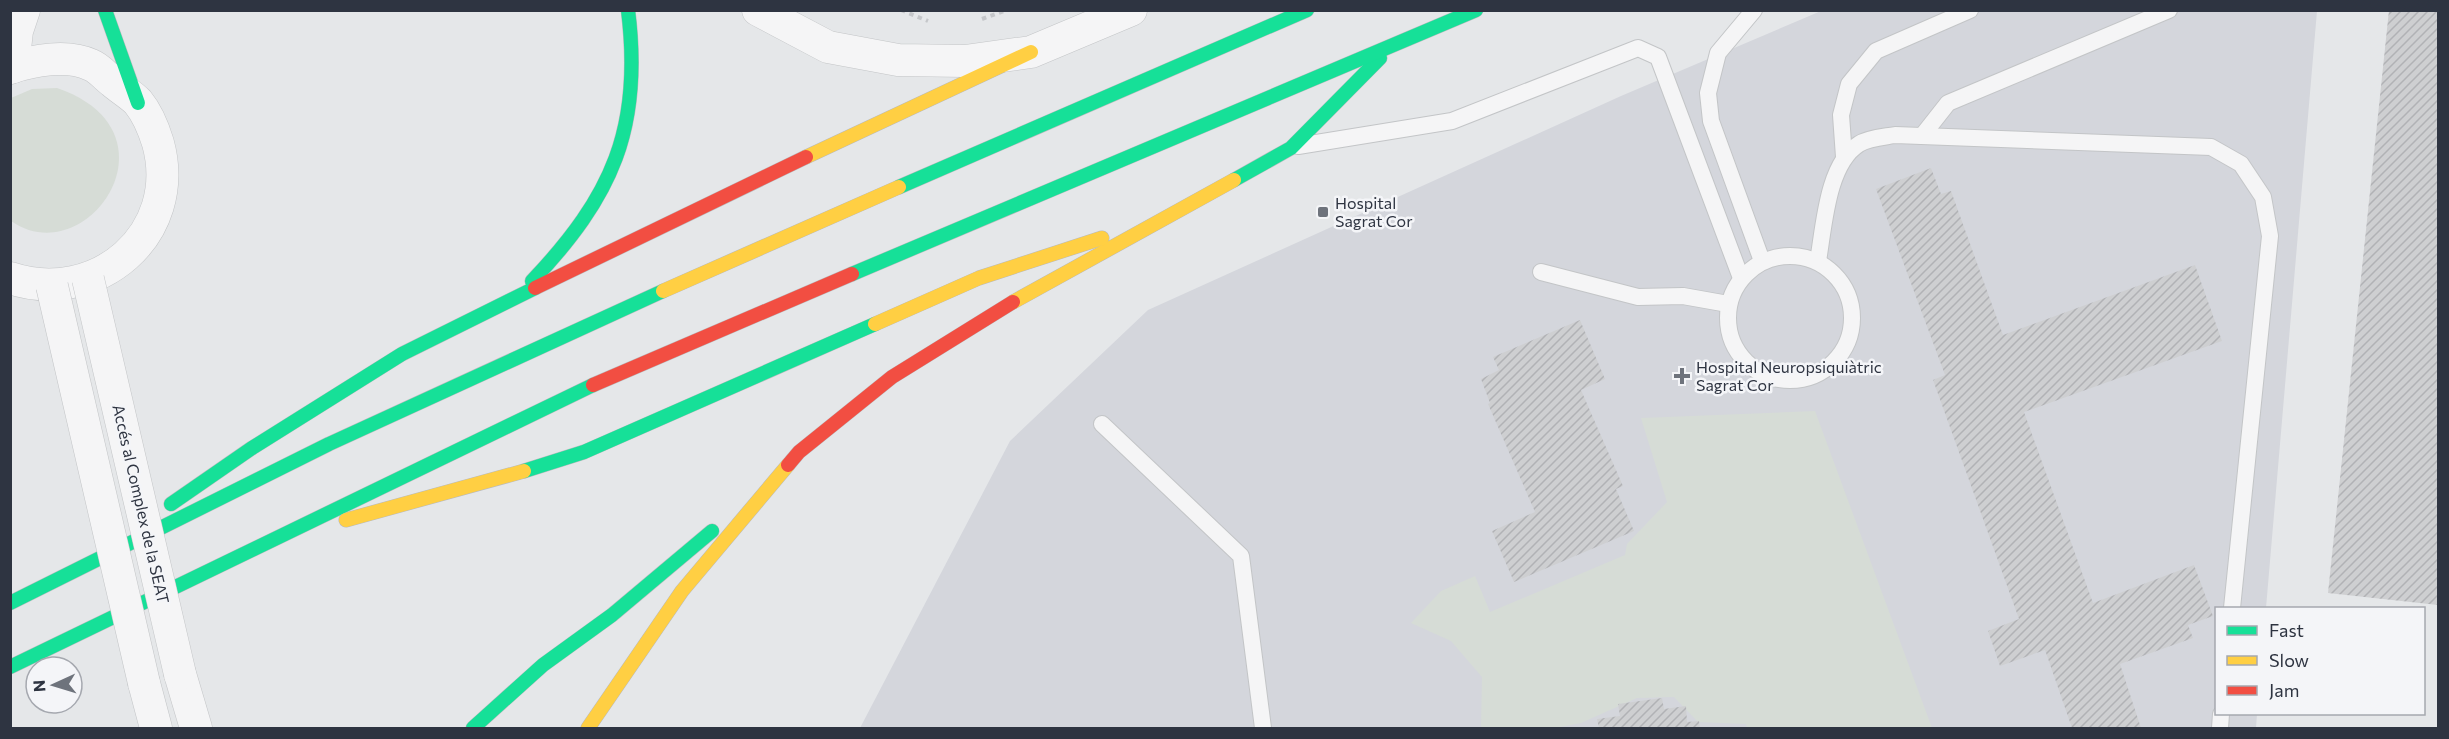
<svg xmlns="http://www.w3.org/2000/svg" width="2449" height="739" viewBox="0 0 2449 739" font-family="Commissioner,sans-serif">
<defs>
<pattern id="building-hatch" width="6" height="6" patternUnits="userSpaceOnUse" patternTransform="scale(1.5)"><rect width="6" height="6" fill="#cecfd1"/><path d="M-1 1l2-2M0 6l6-6M5 7l2-2" fill="none" stroke="#b1b2b5"/></pattern>
</defs>
<rect width="100%" height="100%" fill="#e5e7e9"/>
<polygon fill="#d4d6dc" points="1821,11 2317,11 2266,608 2216,608 2216,714 2257,714 2256,728 860,728 1010,441 1148,310 1621,96"/>
<g fill="#d6dcd6">
<path d="M57,88c128,44 30,186 -46,133v-123l21,-9z"/>
<polygon points="1815,411 1932,728 1747,728 1746,724 1698,722 1674,697 1637,698 1581,723 1555,728 1481,728 1482,677 1451,641 1411,623 1441,591 1475,576 1490,612 1625,555 1627,544 1667,502 1641,418"/>
</g>
<g fill="url(#building-hatch)">
<polygon points="2389,10 2438,10 2438,605 2328,593"/>
<polygon points="1931,168 1941,194 1951,191 2003,335 2195,265 2222,341 2024,412 2093,603 2194,565 2213,616 2188,625 2193,638 2120,664 2141,728 2072,728 2045,650 2000,666 1988,631 2019,619 1933,380 1945,375 1876,189"/>
<polygon points="1580,320 1605,379 1581,390 1623,486 1616,489 1634,531 1514,582 1492,531 1535,512 1488,404 1490,403 1481,379 1499,370 1493,357"/>
<polygon points="1662,698 1664,709 1686,706 1687,722 1699,721 1700,728 1599,728 1597,719 1620,716 1618,704"/>
</g>
<g fill="none" stroke-linecap="round" stroke-linejoin="round">
<g stroke="#c3c5c7" stroke-width="18">
<g id="lane">
<polyline points="1754,10 1718,53 1708,93 1711,121 1762,261"/>
<polyline points="1922,136 1948,103 2169,10"/>
<polyline points="1298,146 1452,121 1638,48 1658,57 1741,278"/>
<polyline points="1844,157 1841,115 1849,84 1876,51 1970,10"/>
<circle cx="1790" cy="318" r="62"/>
<path d="M1818,261c6,-34 9,-97 41,-117 9,-6 25,-7 36,-9l316,12 30,17 22,33 7,39 -38,372"/>
<polyline points="1541,272 1638,297 1683,296 1728,304"/>
<polyline points="1102,424 1241,556 1263,728"/>
<polyline points="2220,728 2221,714"/>
</g>
</g>
<g stroke="#c3c5c7" stroke-width="33">
<g id="street">
<polyline points="758,10 828,47 898,60 965,61 1031,52 1131,10"/>
<polyline points="13,67 17,31 24,10"/>
<path d="M10,68c24,-8 58,-14 81,-3 8,3 15,12 22,17 8,7 18,13 25,20 9,11 16,28 20,41 25,91 -61,164 -148,135"/>
<polyline points="180,674 196,728"/>
<polyline points="144,683 156,728"/>
</g>
</g>
<g stroke="#b8babd" stroke-width="15">
<g id="fast">
<polyline points="105,10 138,103"/>
<polyline points="1234,180 1291,148 1380,58"/>
<polyline points="899,187 1307,10"/>
<polyline points="852,274 1476,10"/>
<path d="M532,281c80,-84 111,-153 96,-271"/>
<polyline points="524,471 584,452 875,324"/>
<polyline points="171,504 252,448 402,354 535,288"/>
<polyline points="10,603 329,444 663,291"/>
<polyline points="10,667 593,385"/>
<polyline points="473,728 543,665 612,615 712,531"/>
</g>
</g>
<g stroke="#b8babd" stroke-width="15">
<g id="slow">
<polyline points="806,157 1031,52"/>
<polyline points="663,291 899,187"/>
<polyline points="1013,302 1234,180"/>
<polyline points="875,324 979,278 1102,238"/>
<polyline points="346,520 524,471"/>
<polyline points="588,728 682,591 788,465"/>
</g>
</g>
<g stroke="#b8babd" stroke-width="15">
<g id="jam">
<polyline points="535,288 806,157"/>
<polyline points="593,385 852,274"/>
<polyline points="788,465 799,452 892,377 1013,302"/>
</g>
</g>
<g stroke="#c5c7ca" stroke-width="4" stroke-dasharray="4.5 4.5" stroke-linecap="butt">
<polyline points="901,10 928,21"/>
<polyline points="982,19 1007,10"/>
</g>
<use href="#lane" stroke="#f5f5f6" stroke-width="16"/>
<use href="#street" stroke="#f5f5f6" stroke-width="32"/>
<use href="#fast" stroke="#16e098" stroke-width="14"/>
<use href="#slow" stroke="#ffcf43" stroke-width="14"/>
<use href="#jam" stroke="#f24e42" stroke-width="14"/>
<g stroke="#c3c5c7" stroke-width="33" stroke-linecap="butt">
<g id="street-bridge">
<polyline points="88,279 180,674"/>
<polyline points="52,286 144,683"/>
</g>
</g>
<use href="#street-bridge" stroke="#f5f5f6" stroke-width="32"/>
</g>
<g fill="#6e737c" stroke="#f4f5f8" stroke-width="2">
<rect x="1317" y="206" width="12" height="12" rx="3"/>
<path d="M1679 367h6v6h6v6h-6v6h-6v-6h-6v-6h6z"/>
</g>
<g text-anchor="middle" stroke-width="5" stroke-linejoin="round" paint-order="stroke">
<g font-size="16" fill="#2e3441" stroke="#f4f5f8" text-anchor="start">
<text x="1335" y="209">Hospital<tspan x="1335" dy="18">Sagrat Cor</tspan></text>
<text x="1696" y="373">Hospital Neuropsiquiàtric<tspan x="1696" dy="18">Sagrat Cor</tspan></text>
</g>
<g font-size="16" fill="#2e3441" stroke="#f4f5f8">
<text transform="translate(141 504) rotate(77)" y="6">Accés al Complex de la SEAT</text>
</g>
</g>
<rect width="2449" height="739" fill="none" stroke="#2e3441" stroke-width="24"/>
<rect x="2215" y="607" width="210" height="108" fill="#f4f5f8" stroke="#a5a8af" stroke-width="1.5"/>
<rect x="2227" y="626" width="30" height="9" fill="#16e098" stroke="#a5a8af" stroke-width="1.5"/>
<text x="2269" y="637" font-size="18" fill="#2e3441">Fast</text>
<rect x="2227" y="656" width="30" height="9" fill="#ffcf43" stroke="#a5a8af" stroke-width="1.5"/>
<text x="2269" y="667" font-size="18" fill="#2e3441">Slow</text>
<rect x="2227" y="686" width="30" height="9" fill="#f24e42" stroke="#a5a8af" stroke-width="1.5"/>
<text x="2269" y="697" font-size="18" fill="#2e3441">Jam</text>
<g transform="translate(54 685) rotate(266)"><circle r="28" fill="#f4f5f8" stroke="#a5a8af" stroke-width="1.5"/>
<path d="M0-4.5L10 22L0 15L-10 22Z" fill="#6e737c"/>
<text y="-9" font-size="16" font-weight="bold" text-anchor="middle" fill="#2e3441">N</text>
</g>
</svg>
